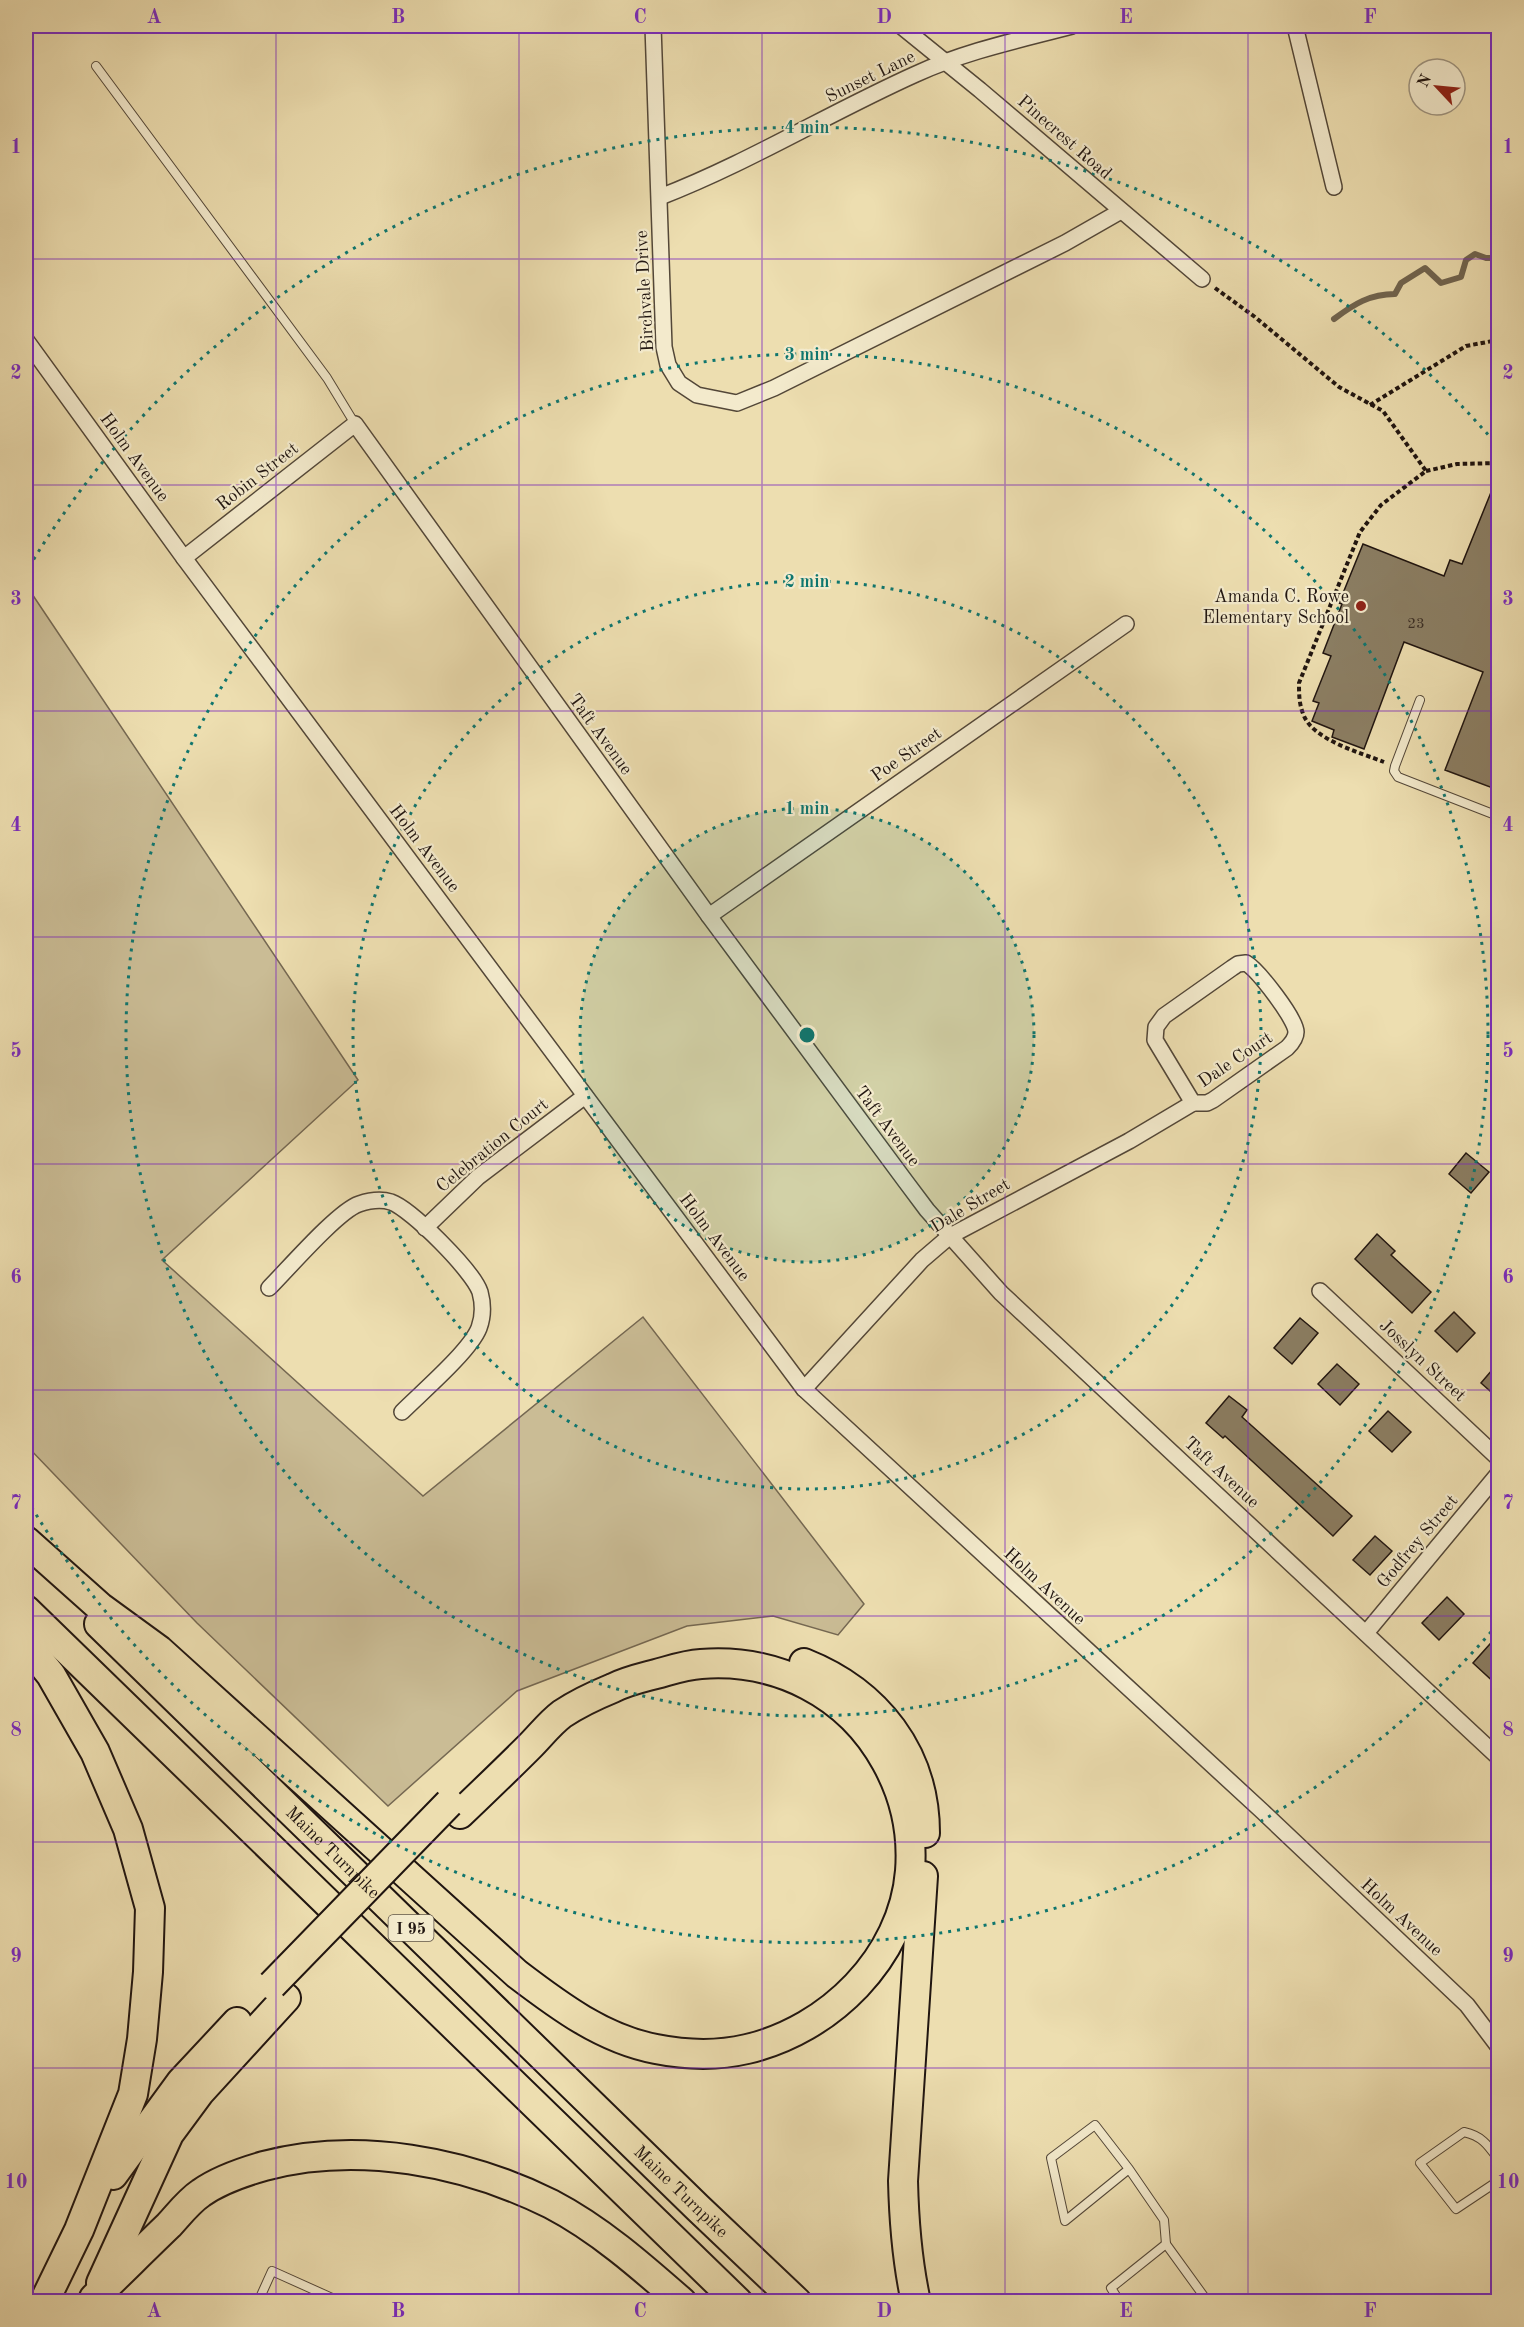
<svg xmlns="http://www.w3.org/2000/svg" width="1524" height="2327" viewBox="0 0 1524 2327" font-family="'Old Standard TT',serif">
<rect width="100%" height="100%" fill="#eddeb0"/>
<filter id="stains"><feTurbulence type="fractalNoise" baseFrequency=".00333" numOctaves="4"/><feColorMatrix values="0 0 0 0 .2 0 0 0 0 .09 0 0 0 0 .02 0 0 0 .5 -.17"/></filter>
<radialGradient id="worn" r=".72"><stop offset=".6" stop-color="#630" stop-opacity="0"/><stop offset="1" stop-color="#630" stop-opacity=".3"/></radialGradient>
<polygon fill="#cabc95" stroke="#756852" stroke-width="1.5" points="26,585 358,1080 162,1260 423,1496 643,1317 864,1604 838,1635 773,1616 687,1626 517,1691 388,1806 197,1623 26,1445"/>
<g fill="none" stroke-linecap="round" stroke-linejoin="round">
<path stroke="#716550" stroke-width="6" d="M1334,319c20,-15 36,-25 61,-25l6,-11 24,-15 16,15 20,-6 5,-17 9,-6 11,4h12"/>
</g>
<g fill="#8b7e63" stroke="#201510" stroke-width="1.5">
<polygon points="1498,475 1498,790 1445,770 1483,672 1404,642 1364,749 1332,737 1334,730 1312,721 1319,703 1313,701 1331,656 1323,653 1342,604 1339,603 1363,544 1444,576 1450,560 1462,564"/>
<polygon points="1466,1153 1489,1172 1471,1193 1449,1174"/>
<polygon points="1377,1234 1395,1251 1391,1255 1431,1292 1412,1313 1355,1259"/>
<polygon points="1454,1312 1475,1333 1457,1352 1435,1331"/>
<polygon points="1300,1318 1318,1333 1292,1364 1274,1348"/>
<polygon points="1498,1363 1498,1398 1481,1383"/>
<polygon points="1337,1364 1359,1384 1340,1405 1318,1384"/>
<polygon points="1229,1396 1247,1410 1242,1417 1352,1516 1333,1536 1225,1436 1223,1438 1206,1423"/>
<polygon points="1388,1411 1411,1432 1392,1452 1369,1431"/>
<polygon points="1375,1536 1392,1551 1370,1575 1353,1560"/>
<polygon points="1447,1597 1464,1614 1439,1640 1422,1623"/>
<polygon points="1498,1635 1498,1686 1473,1663"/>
</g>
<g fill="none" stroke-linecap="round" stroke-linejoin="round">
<g stroke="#534738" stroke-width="10">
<g id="lane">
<polyline points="96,66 327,378 355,424"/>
<polyline points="1420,700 1395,766 1394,771 1398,777 1498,816"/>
<path d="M1498,2159c-10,-14 -16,-23 -34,-27l-44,31 36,46 42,-28"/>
<polyline points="1129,2169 1065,2221 1051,2158 1095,2125 1129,2169 1164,2220 1166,2244"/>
<polyline points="258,2302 272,2271 341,2302"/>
<polyline points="1120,2302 1111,2288 1166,2244 1208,2302"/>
</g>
</g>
<g stroke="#534738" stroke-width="18">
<g id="street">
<polyline points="653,26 664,347 668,365 679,383 697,395 737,403 774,388 1065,243 1121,211"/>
<polyline points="901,26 980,90 1202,279"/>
<polyline points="1295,26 1334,187"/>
<path d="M660,197c88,-34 169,-84 256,-123 50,-23 103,-34 156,-48"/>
<polyline points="26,340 184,558 804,1389 1262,1811 1467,2005 1498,2046"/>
<polyline points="184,558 355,424 709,916 906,1182 927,1210 1001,1293 1498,1757"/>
<polyline points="709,916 1126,624"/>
<path d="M1246,963c12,7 50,56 50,69 0,6 -5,12 -9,16l-74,52 -6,3h-14l-38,-63 1,-13 8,-11 68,-48 6,-4z"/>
<polyline points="425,1228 478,1177 585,1096"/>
<path d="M269,1288c19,-19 69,-77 90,-84 9,-3 22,-5 32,-2 20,7 82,69 89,90 3,11 3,25 -1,36 -9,23 -57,64 -77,84"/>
<polyline points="1320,1291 1498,1458"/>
<polyline points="804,1389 922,1260 950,1236 1129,1141 1193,1103"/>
<polyline points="1366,1633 1498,1474"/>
</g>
</g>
<g stroke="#201510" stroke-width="32">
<g id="highway">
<path d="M26,1541l74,66 59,43 358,324c42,32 86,65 139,75 30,6 61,7 91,0 82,-19 156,-91 163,-178 3,-39 -5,-75 -24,-109 -37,-68 -109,-104 -185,-98 -16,1 -30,6 -45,10 -15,4 -29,7 -43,14 -17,7 -36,16 -51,26 -12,9 -22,22 -32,32 -23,23 -47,46 -70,68"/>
<polyline points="26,1610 738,2302"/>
<path id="s1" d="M99,1624l599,584 99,94"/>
<polyline points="26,1644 51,1675 95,1752 128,1829 150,1908 148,1972 142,2039 133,2094 79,2230 44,2302"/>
<path d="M804,1663c73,29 121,90 121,170"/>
<polyline points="113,2175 181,2082 237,2022"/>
<polyline points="101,2283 169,2134 200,2092 286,1998"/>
<path d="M94,2298c25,-24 50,-49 75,-73 10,-11 20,-24 32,-32 18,-13 42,-21 63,-27 94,-25 200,-5 287,38 48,25 90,62 131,98"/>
<path d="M916,2302c-9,-41 -12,-80 -13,-121l20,-305"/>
</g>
</g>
<g stroke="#201510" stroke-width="4" stroke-dasharray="4.5 3" stroke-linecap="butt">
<path d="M1215,288l40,29 84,70 44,24 43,60 -45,34 -21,27 -61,151c0,11 0,22 5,33 10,24 57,37 80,46"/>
<polyline points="1370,405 1466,346 1498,340"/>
<polyline points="1426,471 1457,464 1498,463"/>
</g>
<use href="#lane" stroke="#f3eacc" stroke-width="8"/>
<use href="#street" stroke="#f3eacc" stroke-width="15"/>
<use href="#highway" stroke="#eddeb0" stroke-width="28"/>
<g stroke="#201510" stroke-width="32" stroke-linecap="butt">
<polyline id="highway-bridge" points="272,1985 449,1803"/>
</g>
<use href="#highway-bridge" stroke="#eddeb0" stroke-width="28"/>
</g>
<path fill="none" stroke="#7b2cbf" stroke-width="1.5" stroke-opacity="0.55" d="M276,26v2276M519,26v2276M762,26v2276M1005,26v2276M1248,26v2276M26,259h1472M26,485h1472M26,711h1472M26,937h1472M26,1164h1472M26,1390h1472M26,1616h1472M26,1842h1472M26,2068h1472"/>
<circle cx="807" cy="1035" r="227" fill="#0f766e" fill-opacity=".12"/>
<g fill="none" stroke="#0f766e" stroke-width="3" stroke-dasharray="3 6">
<circle cx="807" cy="1035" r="227"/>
<circle cx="807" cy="1035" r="454"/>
<circle cx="807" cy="1035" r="681"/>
<path d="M1497 1625A908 908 0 0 1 29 1503M29 567A908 908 0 0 1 1497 445"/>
</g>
<circle fill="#8f2418" stroke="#f3eacc" stroke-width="2" cx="1361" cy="606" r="6"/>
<g text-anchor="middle" stroke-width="4.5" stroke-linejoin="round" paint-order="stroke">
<g font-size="15" fill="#3b2f25">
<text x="1416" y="628">23</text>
</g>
<rect fill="#f3eacc" stroke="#5f5548" stroke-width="1.5" x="388.5" y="1915" width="45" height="26" rx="4.5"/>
<g font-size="16" font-weight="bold" fill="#201510">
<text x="411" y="1934">I 95</text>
</g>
<g font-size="18" fill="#201510" stroke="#f3eacc">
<text transform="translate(870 76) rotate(-26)" y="6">Sunset Lane</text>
<text transform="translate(1065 137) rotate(41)" y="6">Pinecrest Road</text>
<text transform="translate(644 291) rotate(-93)" y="6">Birchvale Drive</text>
<text transform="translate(135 457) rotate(54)" y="6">Holm Avenue</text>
<text transform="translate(257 476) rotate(-38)" y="6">Robin Street</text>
<text transform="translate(601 734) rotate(54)" y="6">Taft Avenue</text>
<text transform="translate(906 754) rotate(-35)" y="6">Poe Street</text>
<text transform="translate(425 848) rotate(53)" y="6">Holm Avenue</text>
<text transform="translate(1235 1059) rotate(-34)" y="6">Dale Court</text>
<text transform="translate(888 1126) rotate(53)" y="6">Taft Avenue</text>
<text transform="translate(492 1145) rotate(-39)" y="6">Celebration Court</text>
<text transform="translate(970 1205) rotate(-31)" y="6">Dale Street</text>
<text transform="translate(715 1237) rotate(53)" y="6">Holm Avenue</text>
<text transform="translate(1423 1360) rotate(43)" y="6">Josslyn Street</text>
<text transform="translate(1222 1472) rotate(43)" y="6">Taft Avenue</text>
<text transform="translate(1417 1541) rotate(-50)" y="6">Godfrey Street</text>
<text transform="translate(1045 1586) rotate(43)" y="6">Holm Avenue</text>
<text dy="6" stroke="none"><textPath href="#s1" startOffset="327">Maine Turnpike</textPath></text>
<text transform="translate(1402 1917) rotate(43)" y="6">Holm Avenue</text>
<text dy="6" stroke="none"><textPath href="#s1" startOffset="813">Maine Turnpike</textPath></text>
</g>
<g font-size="18" fill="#201510" stroke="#f3eacc" text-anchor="end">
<text x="1349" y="602">Amanda C. Rowe<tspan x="1349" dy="21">Elementary School</tspan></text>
</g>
</g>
<circle cx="807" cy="1035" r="9" fill="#0f766e" stroke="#f3eacc" stroke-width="3"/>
<g font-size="18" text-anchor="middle" font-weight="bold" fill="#0f766e" stroke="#f3eacc" stroke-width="4.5" stroke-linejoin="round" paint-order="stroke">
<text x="807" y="133">4 min</text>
<text x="807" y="360">3 min</text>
<text x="807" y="587">2 min</text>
<text x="807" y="814">1 min</text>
</g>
<rect width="1524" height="2327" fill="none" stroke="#eddeb0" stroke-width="66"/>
<g transform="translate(1437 87) rotate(296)"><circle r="28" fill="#f3eacc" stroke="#9f9581" stroke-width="1.5"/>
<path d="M0-4.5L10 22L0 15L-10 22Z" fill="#8f2418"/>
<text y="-9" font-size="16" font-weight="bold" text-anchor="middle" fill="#201510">N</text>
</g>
<rect x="33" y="33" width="1458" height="2261" fill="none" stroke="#7b2cbf" stroke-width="2"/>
<g font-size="20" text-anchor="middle" font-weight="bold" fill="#7b2cbf">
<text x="154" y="23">A</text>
<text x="398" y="23">B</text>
<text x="640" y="23">C</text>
<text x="884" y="23">D</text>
<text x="1126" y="23">E</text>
<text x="1370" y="23">F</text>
<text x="16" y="153">1</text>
<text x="1508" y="153">1</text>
<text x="16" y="379">2</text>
<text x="1508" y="379">2</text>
<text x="16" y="605">3</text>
<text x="1508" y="605">3</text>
<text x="16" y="831">4</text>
<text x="1508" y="831">4</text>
<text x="16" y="1057">5</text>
<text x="1508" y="1057">5</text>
<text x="16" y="1283">6</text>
<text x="1508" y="1283">6</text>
<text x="16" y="1509">7</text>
<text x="1508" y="1509">7</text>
<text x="16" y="1736">8</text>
<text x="1508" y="1736">8</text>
<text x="16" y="1962">9</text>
<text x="1508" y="1962">9</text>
<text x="16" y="2188">10</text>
<text x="1508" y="2188">10</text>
<text x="154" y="2317">A</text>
<text x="398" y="2317">B</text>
<text x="640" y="2317">C</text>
<text x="884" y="2317">D</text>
<text x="1126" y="2317">E</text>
<text x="1370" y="2317">F</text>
</g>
<rect width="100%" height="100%" filter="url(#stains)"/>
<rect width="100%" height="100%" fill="url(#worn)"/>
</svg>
